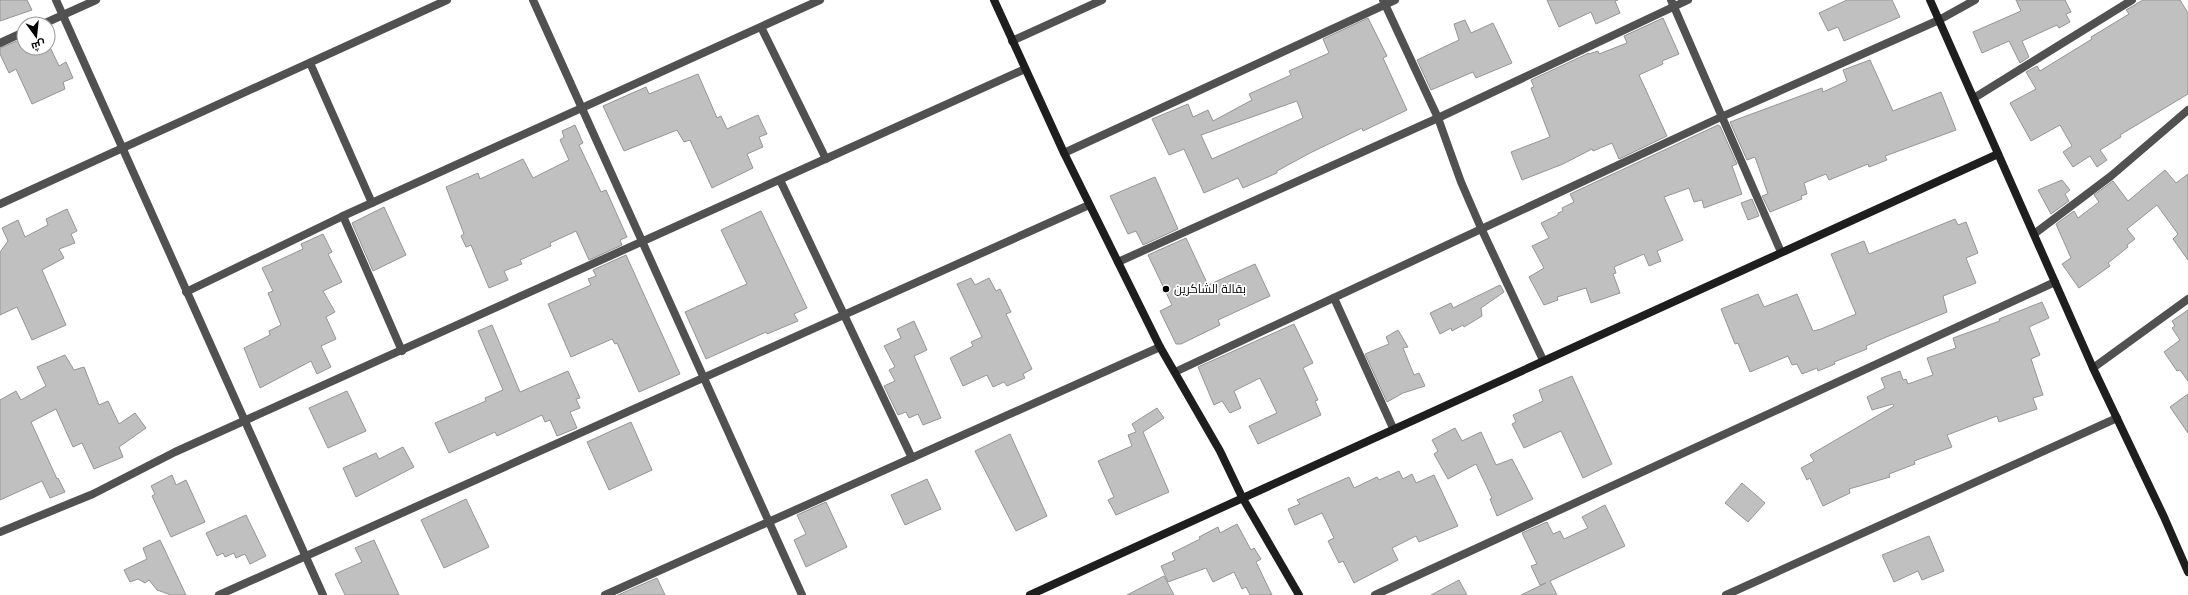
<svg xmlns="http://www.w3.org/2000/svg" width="2188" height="595" viewBox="0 0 2188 595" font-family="Quicksand,Cairo,sans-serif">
<rect width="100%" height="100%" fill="#fff"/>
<g fill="#c0c0c0" stroke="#959595" fill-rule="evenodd">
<polygon points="0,0 27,0 32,10 0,21"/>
<polygon points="1547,0 1618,0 1615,1 1620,13 1596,24 1591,12 1559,27"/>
<polygon points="1847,0 1892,0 1900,17 1844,41 1838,27 1828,31 1819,13"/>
<polygon points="2016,0 2065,0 2071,12 2066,14 2070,22 2059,28 2057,25 2022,41 2029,57 2020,63 2009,41 1982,53 1973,32 2021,11"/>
<polygon points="2143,0 2180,0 2188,13 2188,94 2120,135 2121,137 2100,150 2107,160 2097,167 2090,156 2073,167 2063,152 2072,146 2060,125 2031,141 2010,103 2036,89 2026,72 2037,66 2040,71 2092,39 2091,37 2129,14 2126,10"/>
<path d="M1368,18l19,38 -4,2 24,52 -44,21 -1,-3 -52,25 -33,18v2l-34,15 -5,-10 -34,15 -20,-44 -15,6 -17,-36 36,-15 5,13 15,-7 5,11 39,-21 -3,-6 42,-19 -2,-4 40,-18 -6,-14zM1297,101l6,17 -91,41 -11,-24z"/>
<polygon points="1663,18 1679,54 1662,61 1663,64 1639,75 1667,136 1619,159 1612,143 1593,151 1592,149 1563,164 1522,180 1511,152 1550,137 1531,88 1534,87 1531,80 1589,53 1589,54 1598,51 1599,54 1627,43 1624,36"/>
<polygon points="1465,20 1471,33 1493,23 1512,63 1476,78 1473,72 1431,90 1417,60 1459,40 1454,24"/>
<polygon points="24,38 24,48 48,48 48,43 59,66 66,62 73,78 63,82 65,89 32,104 16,69 9,73 0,54 0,48"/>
<polygon points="1870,60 1893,111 1941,92 1956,130 1885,156 1887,160 1869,167 1868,164 1829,180 1826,174 1804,183 1807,194 1801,196 1802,199 1770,212 1762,196 1768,194 1755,157 1747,160 1730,122 1822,88 1823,92 1847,81 1843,70"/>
<polygon points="698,74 717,118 721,116 727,129 758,115 767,134 759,137 763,147 747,154 753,168 712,188 690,140 684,142 677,130 624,151 603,106 646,87 649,94"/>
<polygon points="575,125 583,143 579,145 601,192 606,190 627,237 620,240 622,245 589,260 576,231 550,243 551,246 520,260 522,264 504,271 508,280 489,288 471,245 466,247 461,236 464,234 446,187 478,173 480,179 523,159 533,178 569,160 560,140 564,137 562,131"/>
<polygon points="1718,125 1720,126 1737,164 1732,166 1742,194 1704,208 1702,200 1694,202 1689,188 1664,197 1683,240 1657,251 1661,261 1649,266 1644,254 1614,267 1616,273 1613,274 1620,293 1591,303 1586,288 1557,297 1558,300 1544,305 1529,277 1544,268 1532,246 1549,238 1541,223 1558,215 1558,213 1563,211 1562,208 1574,202 1570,194"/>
<polygon points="2165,170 2176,183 2188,174 2188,260 2173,239 2178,234 2157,205 2127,229 2135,239 2127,245 2128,247 2108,263 2110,266 2079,288 2062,264 2071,258 2056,224 2074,211 2078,218 2099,202 2094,195 2113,181 2128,201"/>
<polygon points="1155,177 1178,229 1143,245 1136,231 1128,234 1110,196"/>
<polygon points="2062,180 2070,190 2065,194 2069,201 2051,214 2038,190"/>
<polygon points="1752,199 1759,216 1748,220 1741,203"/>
<polygon points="384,207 406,255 373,271 352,223"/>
<polygon points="67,209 77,231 71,234 75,243 59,249 64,258 42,270 66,325 32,340 17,307 0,315 0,252 8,241 2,228 18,220 25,237 48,225 46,219"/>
<polygon points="761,211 807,308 794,314 798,321 767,334 766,332 706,359 685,312 747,284 721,230"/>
<polygon points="1955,219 1958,225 1966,222 1978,253 1966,258 1976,283 1943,296 1947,312 1884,338 1866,346 1867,349 1834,362 1835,364 1818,371 1817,368 1802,374 1797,364 1792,365 1788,356 1750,372 1738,343 1735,344 1721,309 1758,294 1764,307 1797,294 1813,331 1821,329 1856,314 1831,254 1864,241 1869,254"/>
<polygon points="323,234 332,252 328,254 342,282 323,291 335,312 326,317 336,339 321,346 331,367 317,374 311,361 260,388 244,348 270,335 269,331 281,325 268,293 273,291 262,268 303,249 301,244"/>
<polygon points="1186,238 1208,285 1255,264 1270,296 1218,320 1220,325 1181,344 1176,344 1160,311 1172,305 1148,255"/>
<polygon points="626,255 680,374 639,392 617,343 615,344 612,339 571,357 548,304 591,285 588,279 596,276 593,270"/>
<polygon points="971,278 975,285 989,278 996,291 1000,289 1011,312 1006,314 1032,369 1023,374 1025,378 1007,386 1004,382 993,387 987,375 963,386 950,358 973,346 971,342 982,337 957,284"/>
<polygon points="1500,285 1504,292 1481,308 1482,316 1464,327 1463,325 1452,331 1451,328 1440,334 1430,313 1451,303 1453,308"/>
<polygon points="2042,302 2049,318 2029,327 2040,355 2031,359 2043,395 2033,398 2037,409 1999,422 1997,416 1947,435 1952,447 1914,461 1915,464 1889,474 1890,477 1849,489 1850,493 1823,506 1810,478 1807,480 1801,468 1814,461 1810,455 1894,406 1893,404 1872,410 1867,397 1885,388 1881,378 1900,371 1903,380 1906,379 1908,384 1933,375 1927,358 1956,348 1953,338 2000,321 1999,319"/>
<polygon points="2188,310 2188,381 2180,370 2177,371 2164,352 2180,340 2172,328 2175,326 2172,321"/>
<polygon points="914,321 927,350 914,356 941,418 923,425 918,414 909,418 906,412 898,415 884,386 895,381 889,370 895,367 884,346 901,338 897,329"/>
<polygon points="1294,324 1313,363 1303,368 1318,400 1315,401 1321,415 1258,444 1249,426 1277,413 1260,378 1234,391 1241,408 1230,413 1222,401 1214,405 1198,367"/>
<polygon points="492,325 520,392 568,371 580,398 576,399 580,408 570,412 577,428 557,436 550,420 545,422 542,415 497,436 495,432 449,453 435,423 486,401 485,398 503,390 478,331"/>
<polygon points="1398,330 1408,347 1403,348 1414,375 1419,373 1425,386 1403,393 1387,402 1365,354 1389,344 1386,337"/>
<polygon points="65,355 74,370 84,367 99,405 108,401 119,424 135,413 146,428 119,447 123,457 94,469 82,443 73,447 56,409 31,422 57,479 58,478 65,492 50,498 42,481 0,500 0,400 16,391 21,400 46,386 37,367"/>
<polygon points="1572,376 1612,464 1583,478 1561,431 1524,448 1512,424 1516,422 1513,415 1543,401 1539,390"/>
<polygon points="347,391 366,431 328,448 309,408"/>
<polygon points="2188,394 2188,433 2170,407"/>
<polygon points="1157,408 1164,418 1143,432 1169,492 1116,515 1108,500 1114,497 1098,461 1132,446 1128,435 1136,432 1132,424"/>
<polygon points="631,422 652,470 609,490 587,442"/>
<polygon points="1455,428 1462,441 1481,432 1496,465 1512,459 1533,499 1497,516 1490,499 1492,498 1476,464 1448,479 1434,454 1438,451 1432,440"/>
<polygon points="1010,434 1047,516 1016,531 975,451"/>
<polygon points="403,447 414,467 356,497 343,468 376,453 379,459"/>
<polygon points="1399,471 1403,479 1412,474 1416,483 1434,475 1458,526 1419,542 1416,536 1392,548 1398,560 1354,583 1343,561 1339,563 1328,541 1334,538 1322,513 1295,525 1288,509 1300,504 1297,500 1349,477 1354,488 1377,477 1379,480"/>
<polygon points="172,475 176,485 186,480 205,522 171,537 152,496 155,494 151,486"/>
<polygon points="927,479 941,509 905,525 891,495"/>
<polygon points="1742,483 1765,503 1748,522 1725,503"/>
<polygon points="466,499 489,547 444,568 421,520"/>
<polygon points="826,502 847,547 806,567 794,540 806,534 797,515"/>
<polygon points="1605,505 1625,546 1550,581 1557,595 1521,595 1546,583 1540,585 1531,566 1537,564 1522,533 1547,522 1553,534 1560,531 1564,539 1588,528 1582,517"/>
<polygon points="246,515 266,556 250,564 245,554 236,558 234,553 225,557 223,553 217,556 206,533"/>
<polygon points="1237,524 1251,550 1254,548 1261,559 1256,562 1272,595 1250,595 1246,587 1242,589 1234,572 1213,582 1206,568 1168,582 1161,566 1175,560 1172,553 1200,539 1199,537 1218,527 1220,533"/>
<polygon points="1929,536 1944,571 1922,580 1918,571 1894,582 1882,555"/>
<polygon points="160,540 186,595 171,595 157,590 149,580 145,583 138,579 130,582 124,570 147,559 143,548"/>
<polygon points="374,540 399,595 345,595 335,574 362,562 355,548"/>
<polygon points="1164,576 1174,595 1127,595"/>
<polygon points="657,578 665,595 618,595"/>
<polygon points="1459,580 1467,595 1431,595"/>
</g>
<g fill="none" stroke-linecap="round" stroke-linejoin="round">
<g stroke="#515151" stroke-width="8">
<polyline points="56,0 323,595"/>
<polyline points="533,0 802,595"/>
<polyline points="1383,0 1438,118 1461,182 1481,228 1543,360"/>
<polyline points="1671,0 1781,252"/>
<polyline points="43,24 96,0"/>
<polyline points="761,27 826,159"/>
<polyline points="1012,41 1102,0"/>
<polyline points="0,43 24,32"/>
<polyline points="310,63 372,203"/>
<polyline points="1974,98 2132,0"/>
<polyline points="1064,153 1395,0"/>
<polyline points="780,180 912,458"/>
<polyline points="0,204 447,0"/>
<polyline points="343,216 402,351"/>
<polyline points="2034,234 2111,176 2188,110"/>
<polyline points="1118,262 1438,118 1688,0"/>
<polyline points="186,292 343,216 820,0"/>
<polyline points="1334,298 1393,428"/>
<polyline points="2093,368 2188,299"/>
<polyline points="1175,372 1721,117 1939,20 1975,0"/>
<polyline points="0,532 93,494 175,452 1025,69"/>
<polyline points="219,595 1089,205"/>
<polyline points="605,595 1160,347"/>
<polyline points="1375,595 2055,282"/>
<polyline points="1726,595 2117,418"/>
</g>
<g stroke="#1e1e1e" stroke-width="8">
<polyline points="994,0 1064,153 1160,347 1220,451 1242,497 1299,595"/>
<polyline points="1930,0 2093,368 2164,517 2188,572"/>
<polyline points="1030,595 1998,154"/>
</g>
</g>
<circle fill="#000" stroke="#fff" stroke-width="1.5" cx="1166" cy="289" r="4"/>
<g text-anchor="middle" stroke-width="3.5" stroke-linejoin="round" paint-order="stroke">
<g font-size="12" fill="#000" stroke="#fff" text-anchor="start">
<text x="1174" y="293">بقالة الشاكرين</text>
</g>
</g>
<g transform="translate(36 36) rotate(165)"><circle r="19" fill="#ffffff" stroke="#999999"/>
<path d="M0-3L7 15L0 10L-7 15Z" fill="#000000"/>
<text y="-6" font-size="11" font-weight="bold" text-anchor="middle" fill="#000000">ش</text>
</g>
</svg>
